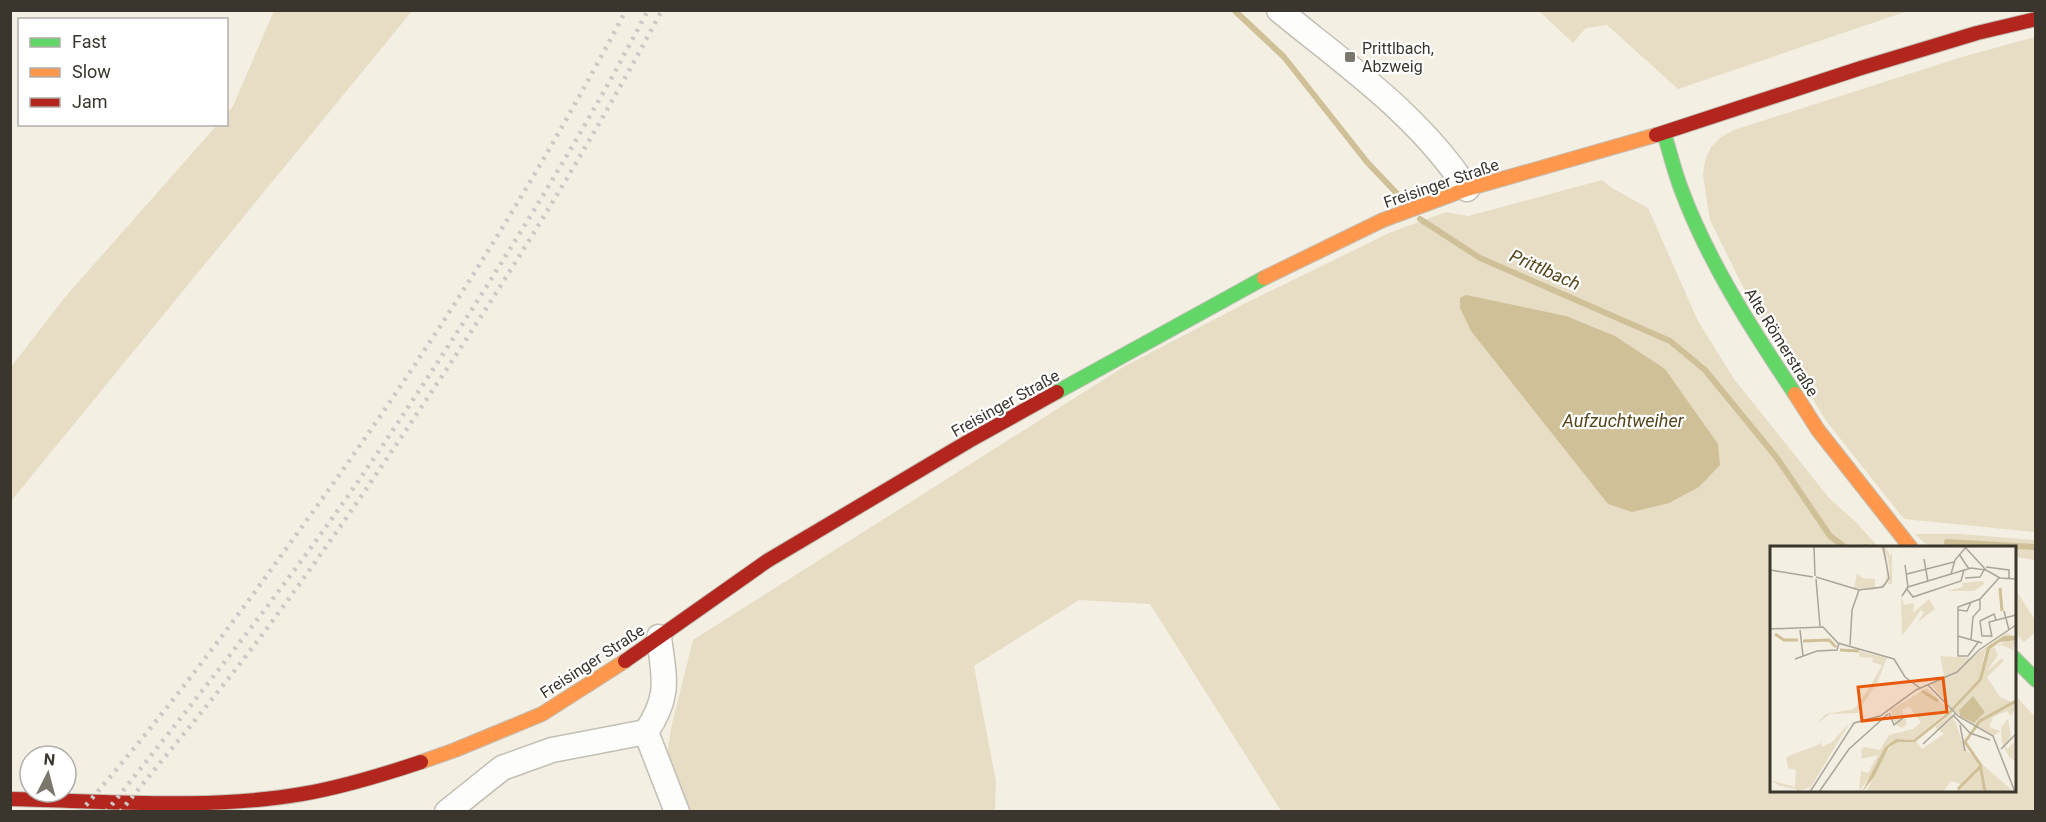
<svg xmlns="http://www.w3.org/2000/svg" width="2046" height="822" viewBox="0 0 2046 822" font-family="Roboto,sans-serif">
<rect width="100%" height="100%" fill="#f4efe3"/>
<g fill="#e7ddc5">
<polygon points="274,11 412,11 11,501 11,367 66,296 217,125 226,124 227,113 233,106"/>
<polygon points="1539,11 1908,11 1678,89 1607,25 1586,28 1573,43"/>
<polygon points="2035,37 2035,532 1904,519 1827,422 1748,297 1710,220 1703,175 1705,160 1711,147 1721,137 1734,130 1962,57"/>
<polygon points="1602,180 1612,188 1648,208 1698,321 1734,379 1829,498 1856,522 1878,547 1772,548 1772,790 2014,790 2015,695 2035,717 2035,811 1281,811 1150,604 1079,600 974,666 996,782 995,811 663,812 659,801 672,724 693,640 1125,366 1242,305 1389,233 1446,212 1468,216"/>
<polygon points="1915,534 1960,534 2035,540 2035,560 2015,557 2014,548 1929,547"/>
<polygon points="2014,587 2035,620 2035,633 2024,642 2015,633"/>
</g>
<polygon fill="#d0c097" points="1466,295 1566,316 1615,336 1665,369 1718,444 1720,465 1699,487 1669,503 1632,512 1608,504 1471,331 1460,308 1460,298"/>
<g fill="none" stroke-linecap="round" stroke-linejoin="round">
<g stroke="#d0c097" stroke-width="6">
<polyline points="1234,10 1284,57 1367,162 1405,202"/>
<polyline points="1420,219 1480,258 1670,341 1705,370 1777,458 1830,536 1846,548"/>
<polyline points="1947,542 2036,547"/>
<polyline points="1862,548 1866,547"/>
</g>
<g stroke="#c2bfb5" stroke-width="27">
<g id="street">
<path d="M1279,10c67,55 140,105 188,179"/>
<path d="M659,637c5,41 12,58 -13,95l31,80"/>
<polyline points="447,812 502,768 552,750 646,732"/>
</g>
</g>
<g stroke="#c2bfb5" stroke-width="16">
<g id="fast">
<path d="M1664,133c5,17 10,36 16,53 27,74 71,142 115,208"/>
<polyline points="1057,392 1264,278"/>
<polyline points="2014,658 2036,680"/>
</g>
</g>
<g stroke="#c2bfb5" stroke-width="16">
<g id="slow">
<polyline points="1264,278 1383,220 1467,189 1656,135"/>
<polyline points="1795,394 1818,430 1911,548"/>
<polyline points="421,762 455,750 542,714 625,661"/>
</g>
</g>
<g stroke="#c2bfb5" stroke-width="16">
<g id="jam">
<polyline points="1656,135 1861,68 1977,33 2036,19"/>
<polyline points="625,661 767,561 969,441 1057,392"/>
<path d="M10,799c94,2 200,11 292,-5 41,-7 80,-19 119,-32"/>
</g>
</g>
<use href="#street" stroke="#fdfdfb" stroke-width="24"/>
<use href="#fast" stroke="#63d668" stroke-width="14"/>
<use href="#slow" stroke="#ff974d" stroke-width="14"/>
<use href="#jam" stroke="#b3261e" stroke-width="14"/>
<g stroke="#cccac7" stroke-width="4.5" stroke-dasharray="3 6" stroke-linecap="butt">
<path d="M80,812c77,-88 148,-182 216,-277 122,-167 234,-342 330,-525"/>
<path d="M106,812c71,-89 142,-178 209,-270 57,-78 110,-160 163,-242 60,-95 118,-190 170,-290"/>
<path d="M120,812c42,-52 85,-103 126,-156 59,-77 114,-157 168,-238 89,-132 173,-267 248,-408"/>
</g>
</g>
<rect fill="#7b776d" stroke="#fff" stroke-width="2" x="1344" y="51" width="12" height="12" rx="3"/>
<g text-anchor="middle" stroke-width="4.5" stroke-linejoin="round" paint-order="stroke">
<g font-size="16" fill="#3a362d" stroke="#fff" text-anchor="start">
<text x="1362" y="54">Prittlbach,<tspan x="1362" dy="18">Abzweig</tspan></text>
</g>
<g font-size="16" fill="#3a362d" stroke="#fff">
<text transform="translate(1441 183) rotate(-19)" y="6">Freisinger Straße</text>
<text transform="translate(1782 342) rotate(58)" y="6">Alte Römerstraße</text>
<text transform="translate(1005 403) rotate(-29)" y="6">Freisinger Straße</text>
<text transform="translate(592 661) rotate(-33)" y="6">Freisinger Straße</text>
</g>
<g font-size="18" font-style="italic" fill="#55461b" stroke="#fff">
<text transform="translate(1545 270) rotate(24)" y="6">Prittlbach</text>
<text x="1623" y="427">Aufzuchtweiher</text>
</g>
</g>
<g transform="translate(1770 546)">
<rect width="246" height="246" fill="#f4efe3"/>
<path d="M110,0h5l6,11 1,-11v38h-4l2,-7 -2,-20 -2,-6 3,26v2l-1,3 -2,2 -5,4 -9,2 -18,-1 3,-16 5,5 13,1v9l11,-5 1,-20zM213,35l1,3 -10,7h-28l17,-4 -1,-4zM131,49l3,10 10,-2 -1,10 16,-14 6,10 -17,13 6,-10 -3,-2 -19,26zM236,87l10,3h-12l-19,15 -6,28 -28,30 -20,-25 13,-8 -4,-20 31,2zM239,94h7v6l-4,1 3,4 -13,-6 -8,2 4,8 -11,16 15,-13 2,3 -17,16 13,20 12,5 4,-5v10l-5,9 -4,-5 -14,6 -4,10 12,4 -8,5 -40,-25 29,-31 8,-31zM203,150l12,16 -11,11 -15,-13zM89,105l28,7 -10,25 -20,30 -27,1 -14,10 10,-10 28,-5 14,-19 14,-25 -10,-3 1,-4 -14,-1zM157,142l22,22 -36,30 -17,-1 -37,53 2,-21 7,2 10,-18 -16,4 -1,-9 3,-3 16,3 9,-15 24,-6 8,-7 -12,-15 -7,3 5,14 -5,4 -7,-4 -5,-14zM182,167l13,36 49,43h-58l4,-8 -9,-3 -8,11h-77l23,-45 9,-5 18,-1 6,8 22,-15 -9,-7zM238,173l3,19 -6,8 2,3 9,-8v21l-7,-5 -7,-14 -1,-16zM80,176l-42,70 1,-5 -10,5 -3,-3 -16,-3 -10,-6 25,7 1,-17 -8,-2 -2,-11 34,-13v-5l2,8 10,-5z" fill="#e7ddc5" fill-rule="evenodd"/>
<path d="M234,90h12v4l-16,2 -10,7 -8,31 -32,34 -35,28h-17l-9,5 -15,30 -12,15 23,-45 11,-8 17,1 35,-28 31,-33 8,-32zM203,150l12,16 -11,11 -14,-7 -1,-6z" fill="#d0c097"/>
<path fill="none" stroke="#d0c097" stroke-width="3" d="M230,42l2,23M5,88l9,6h14M33,95l26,-1 7,7M70,104l19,1M152,145l16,10M188,243l23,-23M215,246l-5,-28 -15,-22 15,-21 36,-20"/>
<path fill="none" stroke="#aaa59a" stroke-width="1.5" d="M44,0l1,30M194,0l22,24M189,8l10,15M154,13l4,23M135,19l3,22M216,21l23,3v8M0,24l43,7M137,28l47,-12M181,28l4,-14 12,-14M46,31l43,13 24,-3 6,-9 -6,-32M195,32l15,-1 4,-7M46,33l4,47M136,42l7,9 48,-16 3,-11M132,50l6,-9 63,-19 15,2 14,8 16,1M188,64l9,1 4,-9M234,65l5,19M0,83l53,-2 15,16 56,16 11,18 15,11M30,84l3,26M188,90l24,7M222,90h-10l-2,-15 14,-7 2,6M222,91l-3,-15 27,-7M201,93l2,-22 7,-8v-10M209,95l-11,15h-10v-49l22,-8 19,-21M80,99l2,-35 7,-20M25,113l22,-8 20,-1 2,-7M158,139l30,31 35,20 22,56M119,167l5,12 10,-8M184,170l16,17 20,7M190,179l5,26M153,198l32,-30M231,203l15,-15M40,246l44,-69 26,-7 36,-26 41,-18 22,-22 37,-25M49,246l30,-43 39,-35"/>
<path fill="#e8590c" fill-opacity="0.15" stroke="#e8590c" stroke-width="3" d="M173,132l4,34 -85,9 -4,-34z"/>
<rect width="246" height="246" fill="none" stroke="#3a362d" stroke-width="3"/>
</g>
<rect width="2046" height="822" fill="none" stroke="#3a362d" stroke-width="24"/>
<rect x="18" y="18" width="210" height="108" fill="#ffffff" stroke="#b0afab" stroke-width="1.5"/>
<rect x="30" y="38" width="30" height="9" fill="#63d668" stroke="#b0afab" stroke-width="1.5"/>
<text x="72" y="48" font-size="18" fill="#3a362d">Fast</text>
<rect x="30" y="68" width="30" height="9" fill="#ff974d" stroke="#b0afab" stroke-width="1.5"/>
<text x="72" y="78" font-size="18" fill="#3a362d">Slow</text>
<rect x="30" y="98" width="30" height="9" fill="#b3261e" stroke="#b0afab" stroke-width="1.5"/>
<text x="72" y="108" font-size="18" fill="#3a362d">Jam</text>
<g transform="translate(48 774) rotate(6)"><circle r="28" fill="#ffffff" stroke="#b0afab" stroke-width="1.5"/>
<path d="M0-4.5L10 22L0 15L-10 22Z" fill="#7b776d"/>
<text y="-9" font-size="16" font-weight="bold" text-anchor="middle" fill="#3a362d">N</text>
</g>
</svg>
